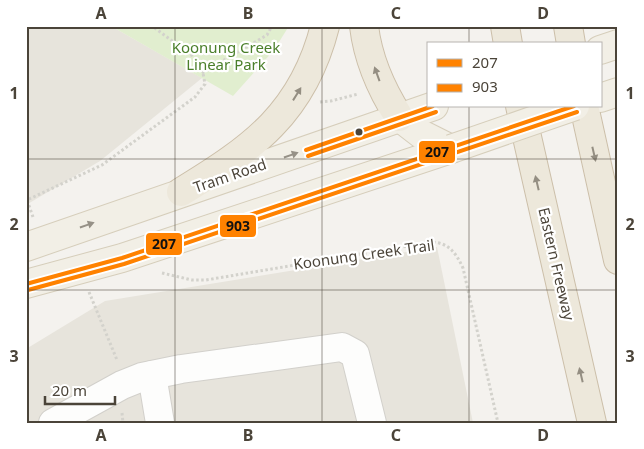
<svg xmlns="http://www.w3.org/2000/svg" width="644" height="449" viewBox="0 0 644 449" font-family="'Noto Sans',sans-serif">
<rect width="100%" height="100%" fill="#f4f2ee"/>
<g fill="#e7e4dc">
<polygon points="26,26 111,26 202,78 100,161 26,205"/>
<polygon points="437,247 473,423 26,423 26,349 105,301"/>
</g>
<polygon fill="#e1eecf" points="111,26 289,26 274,50 233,96"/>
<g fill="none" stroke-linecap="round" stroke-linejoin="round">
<g stroke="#d2d0cb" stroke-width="30">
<g id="minor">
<polyline points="152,375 160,423"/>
<polyline points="53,423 122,385 142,377 181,369 342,347 355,354 372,423"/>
</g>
</g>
<g stroke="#d6cebb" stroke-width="30">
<g id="major">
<polyline points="600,50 618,44"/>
<polyline points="600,98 618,92"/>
<polyline points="399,117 421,134 451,149"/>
<polyline points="26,247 434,106"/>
<polyline points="26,284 122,258 451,149"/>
</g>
</g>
<g stroke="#ccbfa9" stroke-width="30">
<g id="highway">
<path d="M364,26c4,34 17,63 35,91"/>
<polyline points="505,26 508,44"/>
<polyline points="568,26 571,44"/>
<polyline points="520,106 592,423"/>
<polyline points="584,106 618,260"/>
<path d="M181,192c72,-44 122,-79 144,-166"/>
</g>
</g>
<g stroke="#d3d2cc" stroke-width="3" stroke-dasharray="2.5 2.5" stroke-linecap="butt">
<polyline points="202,73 267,35 272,26"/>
<polyline points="320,102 331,101 358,94"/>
<polyline points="33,217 27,200 102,165 195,97 205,84 201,62 152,26"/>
<path d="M162,273l30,7h14l226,-38c17,1 24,11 31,26l35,155"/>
<polyline points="89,292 117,360"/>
<polyline points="122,413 123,423"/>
</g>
<use href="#minor" stroke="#fdfdfc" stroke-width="28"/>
<use href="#major" stroke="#f2efe6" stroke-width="28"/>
<use href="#highway" stroke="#ede8db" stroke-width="28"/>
<g stroke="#d6cebb" stroke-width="30" stroke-linecap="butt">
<polyline id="major-bridge" points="451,149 575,106"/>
</g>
<use href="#major-bridge" stroke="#f2efe6" stroke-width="28"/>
<g stroke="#fff" stroke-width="8">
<g id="bus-1">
<polyline points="306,150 433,106"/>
<polyline points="26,284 122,258 574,106"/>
</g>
</g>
<g stroke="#fff" stroke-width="8">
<g id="bus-2">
<polyline points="308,156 436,112"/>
<polyline points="28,290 124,264 577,112"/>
</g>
</g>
<use href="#bus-1" stroke="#ff8200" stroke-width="4"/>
<use href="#bus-2" stroke="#ff8200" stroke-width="4"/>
</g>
<defs><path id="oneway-solid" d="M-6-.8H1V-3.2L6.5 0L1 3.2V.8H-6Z" transform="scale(1.25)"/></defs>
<g fill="#948e82">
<use href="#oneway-solid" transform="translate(377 74) rotate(-110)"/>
<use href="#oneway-solid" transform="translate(297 94) rotate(-58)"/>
<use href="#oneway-solid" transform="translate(594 154) rotate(77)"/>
<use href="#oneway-solid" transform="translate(537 183) rotate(-103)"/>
<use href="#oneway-solid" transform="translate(581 375) rotate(-103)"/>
</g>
<g fill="#969187">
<use href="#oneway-solid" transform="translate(291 155) rotate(-19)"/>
<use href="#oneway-solid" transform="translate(87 225) rotate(-19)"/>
</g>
<path fill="none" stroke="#4b4439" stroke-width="1" stroke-opacity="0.55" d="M175,26v397M322,26v397M469,26v18M469,106v317M26,159h592M26,290h592"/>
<circle fill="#4b4439" stroke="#fff" stroke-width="2" cx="359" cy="132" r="4.5"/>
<g text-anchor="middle" stroke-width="4.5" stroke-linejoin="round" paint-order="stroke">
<g font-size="15" fill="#4a7f2a" stroke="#fff">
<text x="226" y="53">Koonung Creek<tspan x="226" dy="17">Linear Park</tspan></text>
</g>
<g font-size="15" fill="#4b4439" stroke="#fff">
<text transform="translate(230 176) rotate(-19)" y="5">Tram Road</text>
<text transform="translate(364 255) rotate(-8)" y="5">Koonung Creek Trail</text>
<text transform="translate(556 264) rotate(77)" y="5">Eastern Freeway</text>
</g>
</g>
<g stroke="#fff" stroke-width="2">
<rect x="418" y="140" width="38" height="24" rx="5" fill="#ff8200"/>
<rect x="219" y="214" width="38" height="24" rx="5" fill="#ff8200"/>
<rect x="145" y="232" width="38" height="24" rx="5" fill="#ff8200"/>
</g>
<g font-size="14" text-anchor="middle" font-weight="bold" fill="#111">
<text x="437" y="157">207</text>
<text x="238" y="231">903</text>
<text x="164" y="249">207</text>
</g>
<rect width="644" height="449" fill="none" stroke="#ffffff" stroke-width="55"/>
<rect x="427" y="42" width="175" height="65" fill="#ffffff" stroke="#b7b4b0"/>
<rect x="437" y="59" width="25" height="8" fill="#ff8200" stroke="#b7b4b0"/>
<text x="472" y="68" font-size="15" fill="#4b4439">207</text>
<rect x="437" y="84" width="25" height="8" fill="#ff8200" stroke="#b7b4b0"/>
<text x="472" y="92" font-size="15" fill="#4b4439">903</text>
<path d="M45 396v8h70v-8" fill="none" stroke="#4b4439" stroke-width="2.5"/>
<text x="52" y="396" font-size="15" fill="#4b4439" stroke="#ffffff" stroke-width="4" paint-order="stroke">20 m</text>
<rect x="28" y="28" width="588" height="394" fill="none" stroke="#4b4439" stroke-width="2"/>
<g font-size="16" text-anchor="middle" font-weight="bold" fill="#4b4439">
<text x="101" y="19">A</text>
<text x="248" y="19">B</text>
<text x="396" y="19">C</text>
<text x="543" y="19">D</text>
<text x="14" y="99">1</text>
<text x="630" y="99">1</text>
<text x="14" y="230">2</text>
<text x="630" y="230">2</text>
<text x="14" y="362">3</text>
<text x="630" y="362">3</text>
<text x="101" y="441">A</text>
<text x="248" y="441">B</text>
<text x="396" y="441">C</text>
<text x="543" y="441">D</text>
</g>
</svg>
